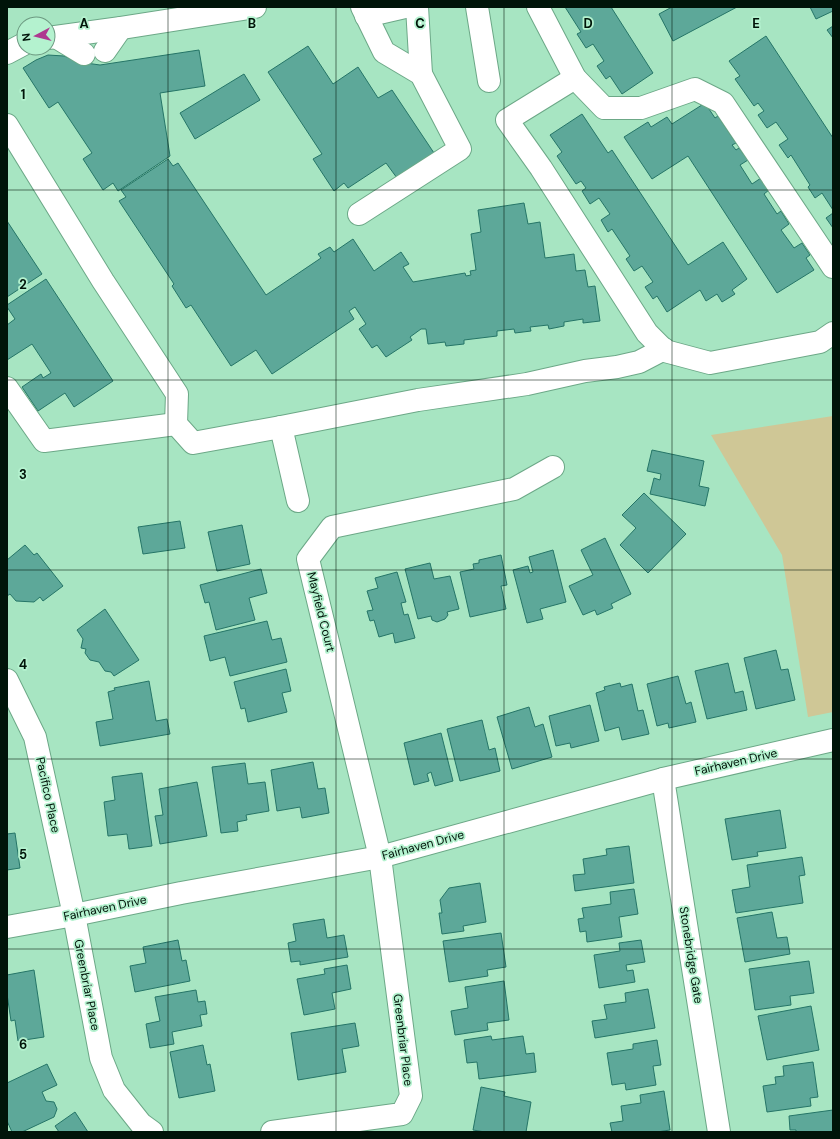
<svg xmlns="http://www.w3.org/2000/svg" width="840" height="1139" viewBox="0 0 840 1139" font-family="'DM Sans',sans-serif">
<rect width="100%" height="100%" fill="#a7e5c2"/>
<polygon fill="#cfc796" points="833,416 833,712 808,717 782,555 711,435"/>
<g fill="#5da899" stroke="#257567">
<polygon points="565,7 611,7 653,73 622,94 610,76 606,79 597,66 604,61 593,44 586,48 577,34 581,32"/>
<polygon points="672,7 737,7 673,41 659,14"/>
<polygon points="810,7 833,7 833,11 816,19"/>
<polygon points="833,26 833,38 827,30"/>
<polygon points="766,36 833,138 833,210 822,193 815,198 808,187 810,185 791,155 788,158 779,145 788,139 776,122 767,128 758,115 764,111 758,103 754,106 735,79 740,76 729,61"/>
<polygon points="308,46 333,84 358,67 378,98 392,90 434,153 397,178 386,163 348,188 344,183 334,191 313,159 322,154 268,72"/>
<polygon points="199,50 205,86 160,93 170,156 118,191 113,183 103,190 83,159 92,153 58,102 49,108 23,68 36,60 48,55 64,56 79,62 100,65"/>
<polygon points="244,74 260,100 195,139 180,113"/>
<polygon points="705,103 715,118 718,116 736,143 732,145 736,150 739,148 748,160 740,165 752,184 761,178 769,190 764,194 777,214 781,211 789,224 781,230 794,248 802,243 810,255 806,258 814,270 777,293 688,156 652,179 624,137 648,122 651,127 667,117 672,124"/>
<polygon points="582,114 608,153 612,150 688,265 723,242 747,279 732,290 735,294 722,302 717,294 706,301 700,290 667,312 657,296 653,299 645,287 653,282 642,266 634,271 626,259 630,256 612,229 608,232 601,220 610,214 599,198 590,204 582,191 586,188 581,181 576,184 557,156 562,152 550,135"/>
<polygon points="168,159 173,166 178,163 266,295 321,258 318,254 330,247 334,252 353,239 374,271 401,252 409,264 403,267 413,282 465,273 466,276 471,275 470,271 476,270 471,234 481,232 478,210 524,203 528,224 540,222 545,258 574,254 576,271 585,270 588,287 595,286 600,321 583,323 583,319 564,322 564,326 549,329 548,325 530,327 531,331 515,333 514,329 497,331 497,336 464,340 464,344 446,346 445,342 428,344 426,329 421,329 410,337 412,340 386,357 377,345 372,348 359,329 366,324 355,307 349,311 354,319 272,374 256,350 231,366 191,305 186,308 172,286 174,284 119,201 126,197 121,190"/>
<polygon points="833,213 833,228 826,218"/>
<polygon points="7,221 42,274 7,297"/>
<polygon points="46,279 113,381 74,407 65,393 38,411 22,387 41,374 43,378 51,373 32,344 7,360 7,325 15,319 7,307 7,305"/>
<polygon points="652,450 704,461 699,486 709,488 705,506 650,494 654,478 660,480 661,474 647,471"/>
<polygon points="644,493 686,534 648,573 620,545 636,528 622,515"/>
<polygon points="180,521 185,548 143,554 138,527"/>
<polygon points="242,525 250,564 217,571 208,532"/>
<polygon points="605,538 631,594 611,604 613,608 597,615 595,610 583,615 569,586 593,575 581,550"/>
<polygon points="25,545 34,555 37,553 63,586 43,601 40,597 34,602 16,601 10,594 7,596 7,560"/>
<polygon points="553,550 566,602 540,609 543,619 527,623 513,570 528,566 530,573 533,572 529,557"/>
<polygon points="501,555 507,585 501,586 506,609 470,617 460,572 474,569 473,564 479,563 479,560"/>
<polygon points="430,563 434,579 450,576 459,609 447,612 448,615 445,619 437,622 432,620 431,616 418,619 405,569"/>
<polygon points="261,569 267,593 249,598 255,620 216,630 209,602 205,603 200,585"/>
<polygon points="397,572 406,602 401,603 404,615 408,614 415,638 395,643 393,633 379,637 374,620 370,621 367,611 373,610 367,591 378,588 375,578"/>
<polygon points="105,609 139,660 114,676 111,672 105,671 99,662 90,660 85,653 86,649 81,648 83,639 77,630"/>
<polygon points="267,621 272,640 281,638 287,662 230,676 225,657 210,661 204,636"/>
<polygon points="776,650 781,670 788,669 795,700 756,709 744,658"/>
<polygon points="728,663 735,693 743,691 747,710 707,719 695,671"/>
<polygon points="286,669 291,691 282,693 287,712 248,722 245,708 241,709 234,682"/>
<polygon points="678,676 686,704 691,702 696,722 669,728 668,723 657,726 647,684"/>
<polygon points="149,681 156,721 167,719 170,734 100,746 96,722 113,719 108,692 115,690 114,688"/>
<polygon points="620,683 621,687 632,684 638,711 643,710 649,734 622,740 619,727 605,731 596,693 605,690 604,687"/>
<polygon points="590,705 599,741 571,748 570,743 556,746 549,716"/>
<polygon points="529,707 535,727 543,724 552,757 512,769 497,717"/>
<polygon points="482,720 489,750 495,748 500,771 460,781 447,729"/>
<polygon points="441,733 453,781 435,786 431,772 427,774 429,781 414,785 404,743"/>
<polygon points="313,762 318,789 325,788 329,813 302,818 300,807 277,811 271,770"/>
<polygon points="245,763 248,784 265,782 269,811 246,815 247,820 237,822 238,831 221,833 212,767"/>
<polygon points="142,773 152,846 129,849 127,834 108,836 104,802 115,800 112,777"/>
<polygon points="197,782 207,836 160,844 155,816 163,815 159,789"/>
<polygon points="780,810 786,848 757,852 758,856 732,860 725,819"/>
<polygon points="15,833 20,868 7,870 7,834"/>
<polygon points="629,846 634,883 575,891 573,875 585,874 583,859 607,855 606,849"/>
<polygon points="802,857 805,875 799,876 803,903 736,913 732,890 750,887 747,865"/>
<polygon points="480,883 486,922 463,926 464,931 442,934 439,913 442,913 440,900 449,888"/>
<polygon points="634,889 638,914 619,917 622,937 587,942 586,931 580,932 578,919 584,918 582,908 611,904 610,892"/>
<polygon points="772,912 777,938 787,937 790,954 745,962 737,918"/>
<polygon points="324,919 327,938 344,935 348,957 300,965 300,961 291,962 288,943 296,941 293,924"/>
<polygon points="501,933 506,967 487,970 488,976 449,982 443,941"/>
<polygon points="178,940 182,961 186,960 190,981 135,992 130,966 146,963 143,947"/>
<polygon points="641,940 645,962 626,965 627,971 633,970 635,982 599,988 594,955 620,951 619,943"/>
<polygon points="809,961 814,993 790,996 791,1005 755,1010 749,969"/>
<polygon points="347,965 351,989 332,993 335,1009 304,1015 297,979 325,974 324,969"/>
<polygon points="34,970 44,1037 18,1041 15,1020 11,1021 7,994 7,975"/>
<polygon points="504,981 509,1020 487,1023 488,1030 455,1035 451,1011 468,1008 465,987"/>
<polygon points="648,989 655,1028 595,1038 592,1021 607,1019 604,1005 626,1002 625,993"/>
<polygon points="196,990 198,1002 205,1001 207,1014 200,1015 202,1026 172,1032 174,1044 150,1048 146,1024 160,1021 155,997"/>
<polygon points="811,1006 819,1050 767,1060 758,1016"/>
<polygon points="355,1023 359,1046 342,1049 346,1072 298,1080 291,1033"/>
<polygon points="491,1036 492,1040 523,1036 526,1054 534,1053 536,1072 479,1079 477,1062 467,1063 464,1040"/>
<polygon points="657,1040 661,1065 653,1066 656,1085 626,1090 625,1083 612,1085 607,1053 633,1049 633,1044"/>
<polygon points="203,1045 207,1065 210,1064 215,1091 179,1098 170,1052"/>
<polygon points="813,1062 818,1097 810,1098 811,1106 767,1112 763,1086 776,1084 775,1077 784,1076 783,1066"/>
<polygon points="47,1064 57,1085 42,1092 46,1101 54,1102 57,1109 54,1117 22,1132 12,1132 7,1121 7,1083"/>
<polygon points="481,1087 505,1092 504,1096 531,1102 526,1132 485,1132 473,1130"/>
<polygon points="664,1091 670,1130 657,1132 612,1132 610,1123 623,1121 621,1106 641,1103 640,1095"/>
<polygon points="833,1110 833,1132 796,1132 796,1130 790,1130 789,1116"/>
<polygon points="75,1112 88,1132 59,1132 55,1126"/>
</g>
<g fill="none" stroke-linecap="round" stroke-linejoin="round">
<g stroke="#6ca887" stroke-width="24">
<g id="minor">
<polyline points="417,7 421,74"/>
<polyline points="477,7 489,81"/>
<polyline points="538,7 575,78 604,108 641,108 695,89 723,103 833,267"/>
<polyline points="366,16 405,7"/>
<polyline points="56,37 84,54"/>
<polyline points="48,38 121,28 255,7"/>
<polyline points="105,51 121,28"/>
<polyline points="7,53 24,44"/>
<polyline points="575,78 507,120 541,168 647,333 665,351 710,363 820,342 833,333"/>
<polyline points="7,125 103,281 177,394 176,424 193,443 281,427 418,400 527,384 585,371 617,367 639,362 664,349"/>
<polyline points="359,214 460,149 421,74 384,52 362,7"/>
<polyline points="7,388 44,441 176,424"/>
<polyline points="281,427 298,501"/>
<polyline points="7,680 35,737 74,915 101,1058 114,1090 141,1124 152,1132"/>
<polyline points="663,779 719,1132"/>
<polyline points="7,927 74,915 181,893 380,857 663,779 833,740"/>
<polyline points="272,1132 402,1114 411,1096 380,857 308,559 332,527 514,489 553,467"/>
</g>
</g>
<use href="#minor" stroke="#fff" stroke-width="22"/>
</g>
<path fill="none" stroke="#001409" stroke-width="1" stroke-opacity="0.55" d="M168,7v1125M336,7v1125M504,7v1125M672,7v1125M7,190h826M7,380h826M7,570h826M7,759h826M7,949h826"/>
<g text-anchor="middle" stroke-width="3.5" stroke-linejoin="round" paint-order="stroke">
<g font-size="12" fill="#001409" stroke="#b4f2cf">
<text transform="translate(321 612) rotate(76)" y="4">Mayfield Court</text>
<text transform="translate(736 762) rotate(-13)" y="4">Fairhaven Drive</text>
<text transform="translate(48 795) rotate(78)" y="4">Pacifico Place</text>
<text transform="translate(423 845) rotate(-15)" y="4">Fairhaven Drive</text>
<text transform="translate(105 908) rotate(-12)" y="4">Fairhaven Drive</text>
<text transform="translate(691 955) rotate(81)" y="4">Stonebridge Gate</text>
<text transform="translate(87 985) rotate(79)" y="4">Greenbriar Place</text>
<text transform="translate(403 1040) rotate(83)" y="4">Greenbriar Place</text>
</g>
</g>
<g font-size="13" text-anchor="middle" font-weight="bold" fill="#001409" stroke="#b4f2cf" stroke-width="3.5" stroke-linejoin="round" paint-order="stroke">
<text x="84" y="28">A</text>
<text x="252" y="28">B</text>
<text x="420" y="28">C</text>
<text x="588" y="28">D</text>
<text x="756" y="28">E</text>
<text x="23" y="99">1</text>
<text x="23" y="289">2</text>
<text x="23" y="479">3</text>
<text x="23" y="669">4</text>
<text x="23" y="859">5</text>
<text x="23" y="1049">6</text>
</g>
<rect width="840" height="1139" fill="none" stroke="#001409" stroke-width="16"/>
<g transform="translate(36 36) rotate(263)"><circle r="19" fill="#b4f2cf" stroke="#6c9980"/>
<path d="M0-3L7 15L0 10L-7 15Z" fill="#ae3890"/>
<text y="-6" font-size="11" font-weight="bold" text-anchor="middle" fill="#001409">N</text>
</g>
</svg>
